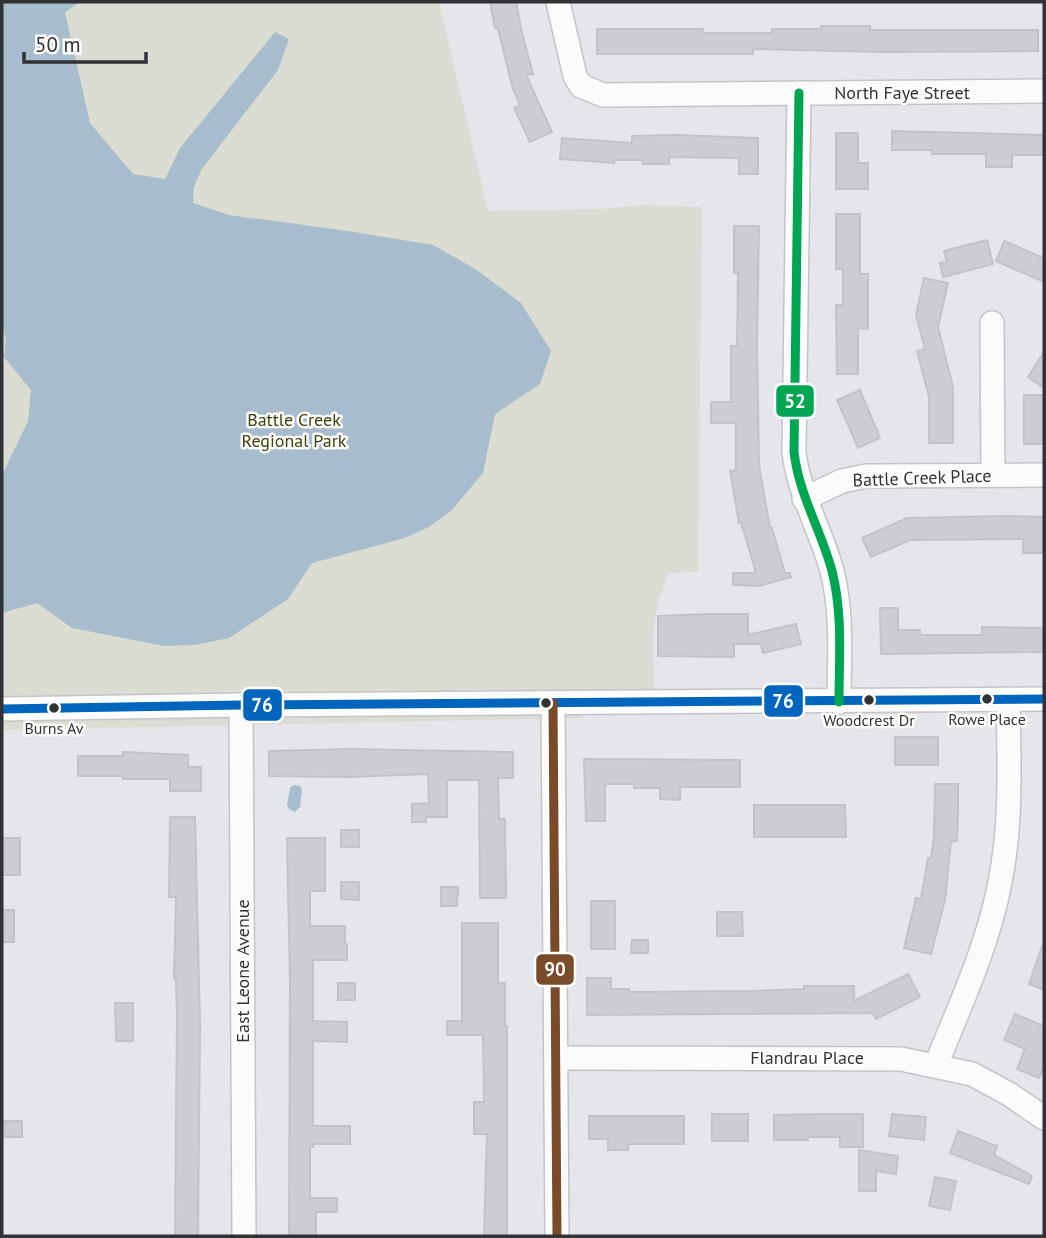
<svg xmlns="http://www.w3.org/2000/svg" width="1046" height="1238" viewBox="0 0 1046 1238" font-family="'PT Sans',sans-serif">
<rect width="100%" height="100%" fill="#e5e6eb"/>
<polygon fill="#dbddd3" points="2,2 439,2 488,211 600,209 641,205 702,207 698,572 669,573 657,606 653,632 654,699 581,701 581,718 2,730"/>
<g fill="#a7bccc">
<polygon points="2,2 80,2 65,12 90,123 133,174 165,179 180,148 275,32 289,39 278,70 201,170 194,187 193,203 229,215 348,231 433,245 477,270 521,303 551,351 540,384 495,414 483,473 452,510 429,527 405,538 312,563 288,599 229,638 195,645 164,646 72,628 37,603 2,613 2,475 28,421 31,390 4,357 6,339 2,327"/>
<polygon points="293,785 300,786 302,790 300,807 295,812 290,810 287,806 290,788"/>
</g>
<g fill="#cccdd1" stroke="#c2c3c7" stroke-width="2">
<polygon points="490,2 516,2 522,33 533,74 526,75 552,132 530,142 514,108 520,105 512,86 498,28 495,28"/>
<polygon points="821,26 870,26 870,30 1038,30 1038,51 884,52 753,49 753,54 597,54 597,29 703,29 703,33 772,33 772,29 821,29"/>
<polygon points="892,131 1044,135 1044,155 1012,155 1012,167 986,167 986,154 932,154 932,150 892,150"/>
<polygon points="836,133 858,133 858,163 868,163 868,189 836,189"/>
<polygon points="676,135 758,138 758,174 739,174 739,158 669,157 669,164 643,164 643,160 614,160 614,163 560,159 562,138 632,143 632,136"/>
<polygon points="836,214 860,214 860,274 868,274 868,329 858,328 858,374 837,374 836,305 843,305 843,269 836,269"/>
<polygon points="734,226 759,226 757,346 759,465 770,528 772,528 785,573 790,573 791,577 759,586 733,585 733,573 756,573 741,522 739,523 730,471 736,470 736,423 711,423 711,402 731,402 731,346 737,346 738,273 734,273"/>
<polygon points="987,240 993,264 943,277 940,263 947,262 944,251"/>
<polygon points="1004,241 1044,258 1044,282 996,261"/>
<polygon points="924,278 948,283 938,327 953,387 953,443 929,443 929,397 917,351 925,349 916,315"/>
<polygon points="1044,352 1044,388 1028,377"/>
<polygon points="860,390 880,438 858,448 837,400"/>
<rect x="1024" y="395" width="20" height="49"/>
<polygon points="1006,516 1044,517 1044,553 1023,553 1023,539 910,540 871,557 862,538 907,518"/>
<polygon points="880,608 898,608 898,630 920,630 920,635 982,635 982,627 1044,628 1044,652 881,654"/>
<polygon points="709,614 748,614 748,635 796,624 801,644 763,653 761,644 734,644 734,657 658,656 658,616"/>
<rect x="895" y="737" width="43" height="28"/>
<polygon points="351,749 513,752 513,778 498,778 499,819 505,819 506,898 480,898 479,780 447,780 447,817 426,817 426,822 412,822 412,804 429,803 428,774 348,777 269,776 269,751"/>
<polygon points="123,752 188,755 188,767 201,767 201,791 170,791 170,779 123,779 123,776 78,776 78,756 123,756"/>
<polygon points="584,759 740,760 740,787 680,787 680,800 660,799 660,788 634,788 634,784 605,784 605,821 586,821"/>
<polygon points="935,784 958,784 958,811 957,841 951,841 945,900 931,954 904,948 916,898 921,899 928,858 931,858 934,837"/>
<polygon points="754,805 845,805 846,837 754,837"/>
<polygon points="170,817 195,817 200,1024 198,1236 175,1236 177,1018 176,978 174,978 176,897 169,897"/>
<rect x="341" y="830" width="18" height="17"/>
<rect x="2" y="838" width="18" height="37"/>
<polygon points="287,838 325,838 325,891 310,891 310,926 345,926 345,944 347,944 347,960 313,960 313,1021 347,1022 347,1042 313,1041 313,1126 350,1126 350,1144 313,1144 313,1147 310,1147 310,1198 337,1198 337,1212 316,1212 316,1236 289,1236 290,981"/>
<polygon points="341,882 359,882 359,900 341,899"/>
<polygon points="441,887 458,887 457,906 441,906"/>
<rect x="591" y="901" width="24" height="48"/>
<rect x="2" y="910" width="12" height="32"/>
<polygon points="717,912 742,912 743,936 717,936"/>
<polygon points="462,923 498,923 498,983 505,983 505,1026 507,1026 507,1236 484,1236 487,1134 474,1134 474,1102 484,1102 483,1035 447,1035 447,1021 462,1021"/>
<polygon points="632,940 648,940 648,953 631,953"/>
<polygon points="1042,946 1044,946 1044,990 1029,984"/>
<polygon points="908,974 920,997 876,1019 873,1013 587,1015 587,978 611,978 611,989 629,989 629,992 752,991 804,989 804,986 854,986 854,1001"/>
<rect x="338" y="983" width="17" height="17"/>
<polygon points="115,1003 133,1003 133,1041 116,1041"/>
<polygon points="1015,1014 1044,1026 1044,1066 1039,1078 1017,1069 1025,1049 1004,1040"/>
<rect x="712" y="1114" width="36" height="27"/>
<polygon points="826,1114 863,1114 863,1147 840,1147 840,1137 808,1137 808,1140 774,1140 774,1115"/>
<polygon points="892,1114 926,1117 924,1140 889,1136"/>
<polygon points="589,1116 684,1116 684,1144 628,1144 628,1150 608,1150 608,1139 589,1139"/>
<rect x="2" y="1121" width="20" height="16"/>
<polygon points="958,1131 997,1146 994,1155 1032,1176 1029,1184 950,1153"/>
<polygon points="859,1150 898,1156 896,1174 876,1171 876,1191 859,1191"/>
<polygon points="935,1177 956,1181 950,1210 929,1206"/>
</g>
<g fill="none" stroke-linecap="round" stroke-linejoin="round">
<g stroke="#c3c4c8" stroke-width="26">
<g id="minor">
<polyline points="558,2 575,76 581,86 603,95 1044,91"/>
<path d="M799,93l-5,359c5,43 27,78 38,119 11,43 7,87 7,131"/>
<polyline points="992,323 993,475"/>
<polyline points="804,499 842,481 866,476 1044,475"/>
<polyline points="553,703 557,1236"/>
<polyline points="241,705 244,1236"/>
<polyline points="2,709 241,705 1044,699"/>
<polyline points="556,1058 901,1059 972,1074 1009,1094 1044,1118"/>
<path d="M936,1065c24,-60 52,-119 64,-183 12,-59 9,-122 8,-183"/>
</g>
</g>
<use href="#minor" stroke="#fbfbfc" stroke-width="23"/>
<g stroke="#fff" stroke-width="14">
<polyline id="bus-1" points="2,709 241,705 1044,699"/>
</g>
<g stroke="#fff" stroke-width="14">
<polyline id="bus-2" points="553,703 557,1236"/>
</g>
<g stroke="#fff" stroke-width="14">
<path id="bus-3" d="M799,93l-5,359c5,43 27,78 38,119 11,43 7,87 7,131"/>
</g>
<use href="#bus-1" stroke="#0065bd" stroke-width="9"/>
<use href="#bus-2" stroke="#7a4b2a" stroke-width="9"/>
<use href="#bus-3" stroke="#00a651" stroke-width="9"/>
</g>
<g fill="#313235" stroke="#fff" stroke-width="2.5">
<circle cx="987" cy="699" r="6"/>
<circle cx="869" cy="700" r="6"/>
<circle cx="546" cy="703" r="6"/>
<circle cx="54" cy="708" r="6"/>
</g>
<g text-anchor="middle" stroke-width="5" stroke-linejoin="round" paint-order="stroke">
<g font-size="16" fill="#313235" stroke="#fff">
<text x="987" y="725">Rowe Place</text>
<text x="869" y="726">Woodcrest Dr</text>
<text x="54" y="734">Burns Av</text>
</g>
<g font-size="18" fill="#313235" stroke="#fff">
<text x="902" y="99">North Faye Street</text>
<text transform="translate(922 478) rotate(-2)" y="6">Battle Creek Place</text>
<text transform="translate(243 971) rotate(-90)" y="6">East Leone Avenue</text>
<text x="807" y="1064">Flandrau Place</text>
</g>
<g font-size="18" fill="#3e4108" stroke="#fff">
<text x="294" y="426">Battle Creek<tspan x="294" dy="21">Regional Park</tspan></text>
</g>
</g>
<g stroke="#fff" stroke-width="2.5">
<rect x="775" y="384" width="40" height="34" rx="7" fill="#00a651"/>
<rect x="763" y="684" width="41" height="34" rx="7" fill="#0065bd"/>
<rect x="242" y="688" width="41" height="34" rx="7" fill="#0065bd"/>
<rect x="535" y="953" width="40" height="33" rx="7" fill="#7a4b2a"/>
</g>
<g font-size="19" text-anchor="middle" font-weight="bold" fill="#fff">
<text x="795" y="408">52</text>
<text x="783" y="708">76</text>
<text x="262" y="712">76</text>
<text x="555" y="976">90</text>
</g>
<rect width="1046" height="1238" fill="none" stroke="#313235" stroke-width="7"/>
<path d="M24 52v10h122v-10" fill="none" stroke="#313235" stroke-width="3.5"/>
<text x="35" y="52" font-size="21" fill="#313235" stroke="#ffffff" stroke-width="5" paint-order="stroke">50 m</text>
</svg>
